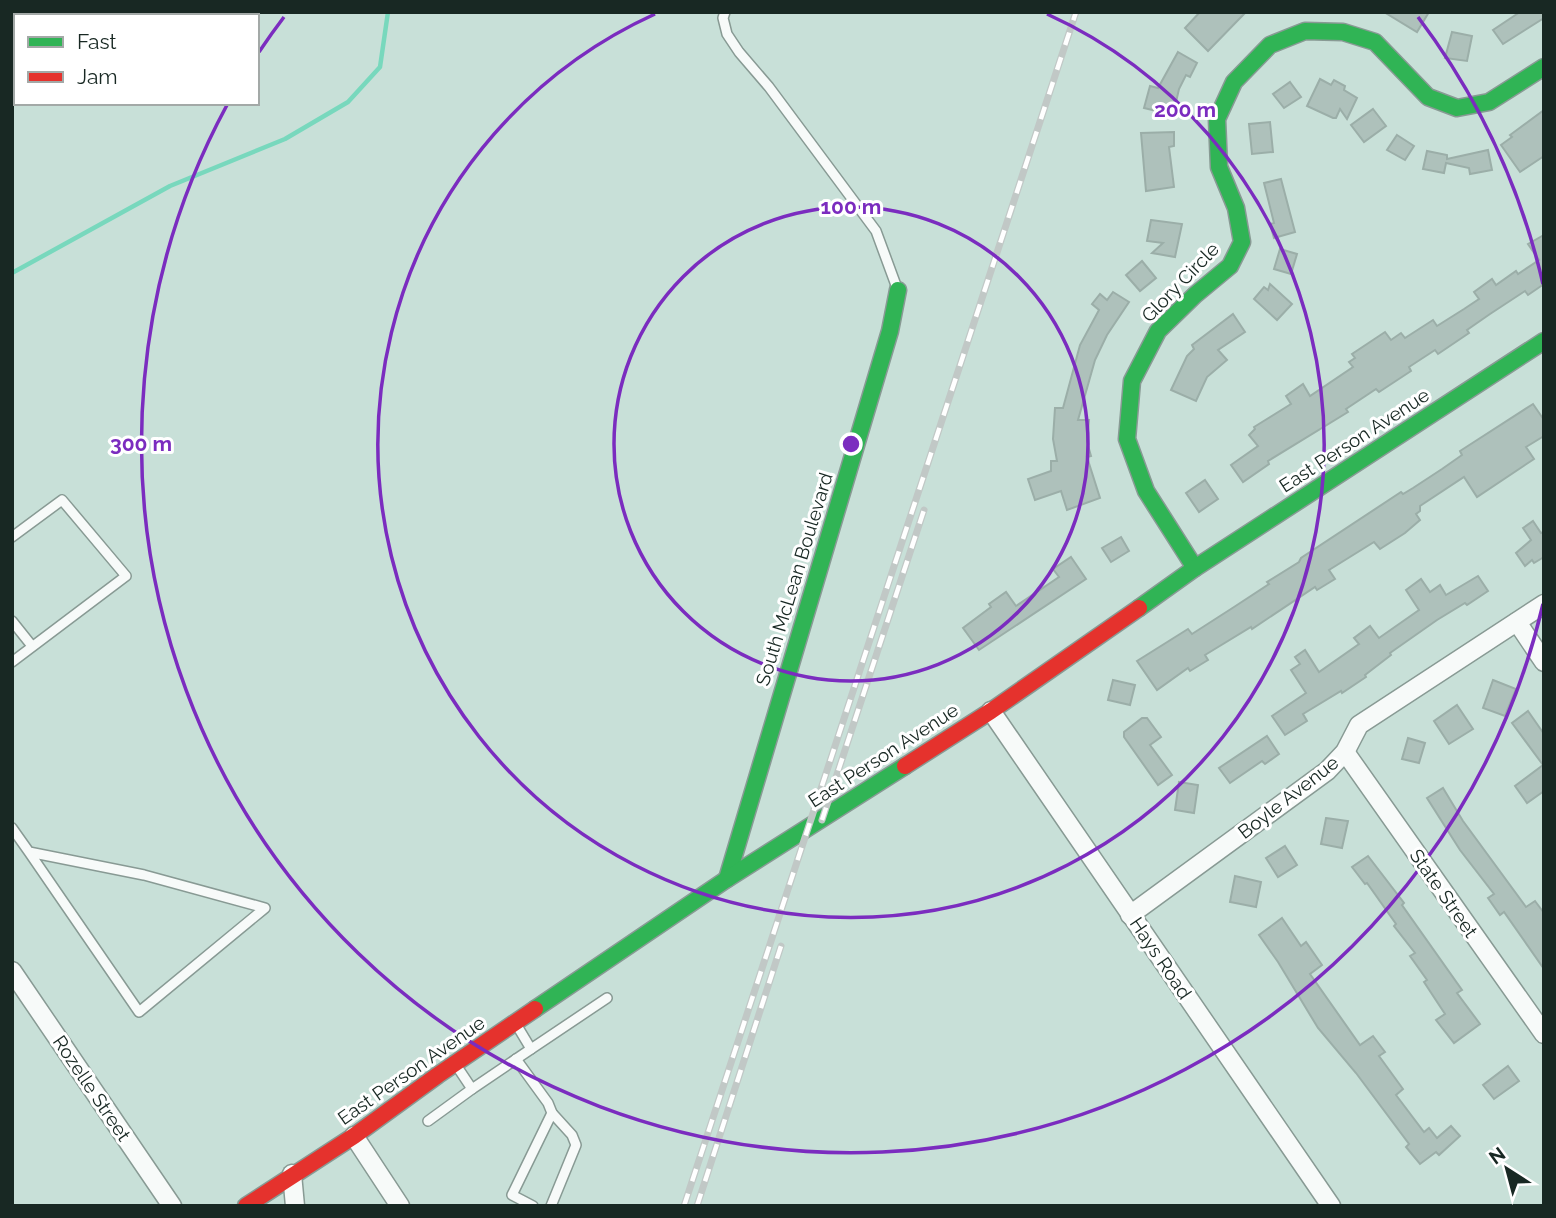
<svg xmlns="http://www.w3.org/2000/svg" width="1556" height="1218" viewBox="0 0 1556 1218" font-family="Raleway,sans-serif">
<rect width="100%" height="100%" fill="#c8e0d8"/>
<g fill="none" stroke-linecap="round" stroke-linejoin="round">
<polyline stroke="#78d8bd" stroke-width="4.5" points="12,273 170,186 285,139 348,102 380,67 388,12"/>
</g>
<g fill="#aec1bb" stroke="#9baea8" stroke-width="2">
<polygon points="1200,12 1246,12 1208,51 1185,28"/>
<polygon points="1384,12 1429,12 1417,32"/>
<polygon points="1520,12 1544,12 1544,18 1503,44 1493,30"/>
<polygon points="1452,32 1472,36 1467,61 1445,58"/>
<polygon points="1178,52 1197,63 1190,77 1186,75 1179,89 1173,115 1144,108 1150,86 1158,88"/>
<polygon points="1320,79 1331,85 1334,80 1345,86 1344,90 1357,98 1347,119 1340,109 1336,118 1333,118 1307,106"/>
<polygon points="1290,82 1301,97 1284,108 1273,94"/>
<polygon points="1373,109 1386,126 1364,142 1351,125"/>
<polygon points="1544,110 1544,156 1520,172 1501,145 1512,137 1510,135"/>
<polygon points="1270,122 1273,152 1252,154 1249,124"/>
<polygon points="1174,132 1174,146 1169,147 1174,187 1146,191 1141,133"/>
<polygon points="1397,135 1414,146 1405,160 1387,150"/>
<polygon points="1488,150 1492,170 1470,174 1469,168 1446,163 1444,173 1423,169 1427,151 1447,155 1447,159"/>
<polygon points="1281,179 1295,232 1274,238 1270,224 1274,223 1264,183"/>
<polygon points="1151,220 1182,224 1175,257 1152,253 1163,243 1147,241"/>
<polygon points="1544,235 1544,284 1528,295 1525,291 1490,314 1467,330 1469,333 1438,354 1435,350 1409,367 1411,371 1379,392 1376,389 1346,409 1348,412 1268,461 1269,464 1243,482 1231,465 1258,446 1249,435 1255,429 1254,427 1291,404 1286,396 1303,384 1310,396 1353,367 1349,362 1355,358 1352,354 1385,332 1391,340 1401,333 1405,338 1433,320 1437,326 1464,309 1479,299 1474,292 1492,279 1496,285 1516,271 1518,274 1539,260 1528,244"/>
<polygon points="1280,249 1297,254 1291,274 1274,269"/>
<polygon points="1142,261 1156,278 1140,291 1126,275"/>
<polygon points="1270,284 1292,304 1277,320 1254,299 1264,287 1268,290"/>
<polygon points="1113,292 1129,302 1107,335 1095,360 1078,420 1089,420 1087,442 1091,456 1087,457 1100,498 1067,510 1061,491 1035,500 1028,479 1051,471 1051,461 1057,461 1053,439 1055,408 1063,408 1080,345 1099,310 1092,304 1100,294 1107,300"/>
<polygon points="1233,314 1245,332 1218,350 1227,360 1207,377 1196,401 1171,390 1187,356 1194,349 1192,345"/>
<polygon points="1533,404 1544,420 1544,436 1526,447 1534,459 1477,497 1464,477 1420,506 1420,511 1416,514 1420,520 1405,533 1380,549 1374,542 1329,570 1335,579 1317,590 1315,587 1252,629 1251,627 1205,655 1208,660 1190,671 1188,668 1157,690 1137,661 1188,629 1192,634 1234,607 1269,584 1267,582 1299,562 1301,558 1401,492 1403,494 1413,488 1442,469 1462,455 1460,451"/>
<polygon points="1205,480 1218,499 1199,512 1186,493"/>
<polygon points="1533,521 1541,533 1544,532 1544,557 1534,563 1532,560 1525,566 1516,553 1531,540 1523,528"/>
<polygon points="1121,537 1129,551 1111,562 1102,548"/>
<polygon points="1071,557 1086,579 979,650 963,628 991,607 989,604 1006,592 1016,606 1059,577 1053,569"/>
<polygon points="1478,576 1488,591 1467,605 1465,603 1437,620 1390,653 1391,655 1365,675 1366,677 1342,693 1341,691 1303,714 1307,721 1285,735 1272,716 1306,693 1291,670 1300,664 1295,657 1305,650 1319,672 1359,644 1354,638 1370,626 1379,638 1419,610 1406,590 1421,579 1430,592 1440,585 1446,595"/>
<polygon points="1113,680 1135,685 1130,705 1108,700"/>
<polygon points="1493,680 1516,689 1505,716 1483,708"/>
<polygon points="1457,705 1473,729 1449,744 1434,721"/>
<polygon points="1528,711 1544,734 1544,791 1527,803 1515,786 1543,765 1512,723"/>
<polygon points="1142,718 1147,718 1161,737 1150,745 1172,775 1158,785 1124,737 1124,732"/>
<polygon points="1267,736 1279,754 1265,764 1262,761 1230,783 1219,768"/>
<polygon points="1408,738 1425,743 1419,763 1402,759"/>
<polygon points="1179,782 1198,785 1194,813 1175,810"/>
<polygon points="1443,788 1463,821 1526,907 1535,901 1544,913 1544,969 1504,912 1500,915 1488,898 1494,894 1460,850 1427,798"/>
<polygon points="1326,818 1348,821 1342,848 1321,844"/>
<polygon points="1285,846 1297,865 1278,877 1266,858"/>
<polygon points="1368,856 1404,903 1402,905 1462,990 1457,993 1480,1024 1454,1043 1436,1020 1445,1014 1424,982 1427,980 1410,956 1415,953 1394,926 1396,924 1367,883 1365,884 1352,867"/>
<polygon points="1235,876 1261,882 1256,907 1230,902"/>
<polygon points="1282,918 1301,946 1306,942 1322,965 1310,974 1360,1045 1373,1036 1385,1052 1379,1056 1403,1089 1396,1095 1424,1132 1429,1128 1437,1138 1451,1126 1460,1136 1439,1155 1436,1152 1420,1164 1406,1147 1409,1144 1356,1073 1318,1028 1278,962 1259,935"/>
<polygon points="1508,1066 1519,1081 1494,1099 1483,1085"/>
</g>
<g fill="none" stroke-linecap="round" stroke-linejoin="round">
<g stroke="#889a94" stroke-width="12">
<g id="lane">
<polyline points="725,12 723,18 727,34 739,52 769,87 876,231 897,288"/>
<polyline points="12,537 62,500 126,576 12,662"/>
<polyline points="12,621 32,646"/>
<polyline points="12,828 29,852 139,1012 265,908 144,875 29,852"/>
<polyline points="531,1049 607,998"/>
<polyline points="516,1059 548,1103 552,1113 512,1195 533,1206"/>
<polyline points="456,1065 472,1089 531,1049 516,1024"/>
<polyline points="428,1121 472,1089"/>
<polyline points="551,1206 576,1145 572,1135 552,1113"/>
</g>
</g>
<g stroke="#889a94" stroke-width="21">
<g id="street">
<polyline points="1517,622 1544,662"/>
<polyline points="991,711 1331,1206"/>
<polyline points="1345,752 1544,1034"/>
<polyline points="1130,915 1327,771 1345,752 1359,725 1544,604"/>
<polyline points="12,971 172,1206"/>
<polyline points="354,1136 400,1206"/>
<polyline points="292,1174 295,1206"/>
</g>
</g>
<g stroke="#889a94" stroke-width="19">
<g id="fast">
<polyline points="1195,568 1146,491 1127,439 1132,381 1158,331 1195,295 1230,266 1242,242 1236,208 1219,167 1217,119 1234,82 1270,45 1305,31 1343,32 1375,42 1428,97 1457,108 1489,102 1544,67"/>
<polyline points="1139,608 1195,568 1544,341"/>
<polyline points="727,879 890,331 898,290"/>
<polyline points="535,1009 727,879 905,766"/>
</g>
</g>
<g stroke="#889a94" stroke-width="19">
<g id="jam">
<polyline points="905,766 991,711 1139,608"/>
<polyline points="246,1206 354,1136 438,1075 535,1009"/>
</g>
</g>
<use href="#lane" stroke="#f7faf9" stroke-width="9"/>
<use href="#street" stroke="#f7faf9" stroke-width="18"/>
<use href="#fast" stroke="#30b455" stroke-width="16"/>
<use href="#jam" stroke="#e5322d" stroke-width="16"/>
<g stroke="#c1c8c6" stroke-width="7">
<g id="rail">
<polyline points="822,820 924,510"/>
<polyline points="684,1206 1076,12"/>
<polyline points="697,1206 781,946"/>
</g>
</g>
<use href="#rail" stroke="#fff" stroke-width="4.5" stroke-dasharray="13" stroke-linecap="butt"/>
</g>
<g fill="none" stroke="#7b2cbf" stroke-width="3.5">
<circle cx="851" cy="444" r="237"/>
<path d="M1047 14A473 473 0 1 1 655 14"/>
<path d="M1543 604A710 710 0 1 1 227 105M259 52A710 710 0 0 1 284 17M1418 17A710 710 0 0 1 1543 284"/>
</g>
<g text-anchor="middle" stroke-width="6" stroke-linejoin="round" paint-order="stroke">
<g font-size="19" fill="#182823" stroke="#fff">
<text transform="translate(1180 282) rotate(-46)" y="7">Glory Circle</text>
<text transform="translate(1354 440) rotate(-33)" y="7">East Person Avenue</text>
<text transform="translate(794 579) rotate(-73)" y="7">South McLean Boulevard</text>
<text transform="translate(883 755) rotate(-33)" y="7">East Person Avenue</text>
<text transform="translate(1288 797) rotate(-38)" y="7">Boyle Avenue</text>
<text transform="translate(1444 893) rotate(55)" y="7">State Street</text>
<text transform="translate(1161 958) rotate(56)" y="7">Hays Road</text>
<text transform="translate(411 1070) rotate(-35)" y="7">East Person Avenue</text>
<text transform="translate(92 1088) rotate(56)" y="7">Rozelle Street</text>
</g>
</g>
<circle cx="851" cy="444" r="10" fill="#7b2cbf" stroke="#fff" stroke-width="3.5"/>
<g font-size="21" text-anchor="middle" font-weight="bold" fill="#7b2cbf" stroke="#fff" stroke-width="6" stroke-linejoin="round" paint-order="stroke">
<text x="1185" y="117">200 m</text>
<text x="851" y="214">100 m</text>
<text x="141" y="451">300 m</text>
</g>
<rect width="1556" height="1218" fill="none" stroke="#182823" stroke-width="28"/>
<rect x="14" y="14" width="245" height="91" fill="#ffffff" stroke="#a3a9a7" stroke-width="2"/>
<rect x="28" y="37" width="35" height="10" fill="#30b455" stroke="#a3a9a7" stroke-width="2"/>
<text x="77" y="49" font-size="21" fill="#182823">Fast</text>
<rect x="28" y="72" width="35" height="10" fill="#e5322d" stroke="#a3a9a7" stroke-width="2"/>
<text x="77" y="84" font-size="21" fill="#182823">Jam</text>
<g transform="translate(1507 1169) rotate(324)" stroke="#ffffff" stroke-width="5" paint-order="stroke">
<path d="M0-5L12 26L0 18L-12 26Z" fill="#182823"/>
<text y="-10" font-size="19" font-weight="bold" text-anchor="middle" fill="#182823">N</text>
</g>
</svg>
